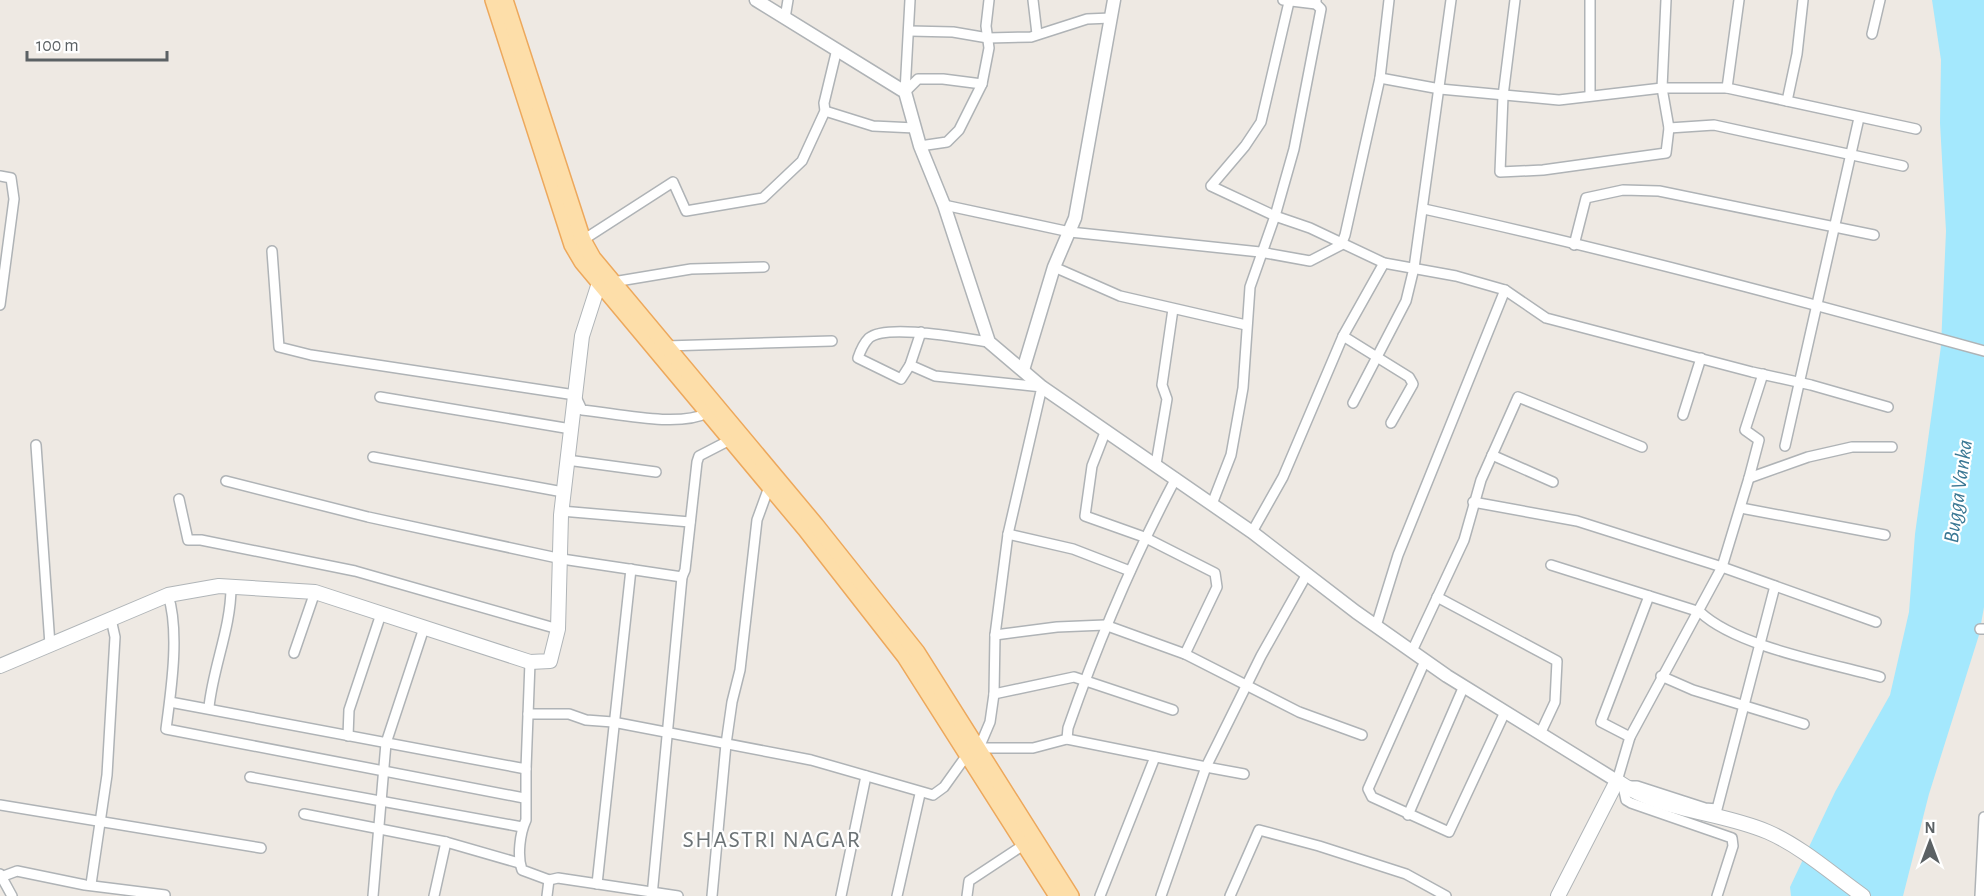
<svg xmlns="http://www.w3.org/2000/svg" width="1984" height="896" viewBox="0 0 1984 896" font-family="'Alegreya Sans',sans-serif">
<rect width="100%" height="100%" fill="#eee9e3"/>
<polygon fill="#a4e8fd" points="1932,0 1984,0 1984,607 1979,635 1929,794 1903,896 1791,896 1790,887 1835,792 1890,695 1909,612 1915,534 1941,346 1946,231 1940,123 1941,60"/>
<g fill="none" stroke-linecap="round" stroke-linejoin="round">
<g stroke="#afb3b6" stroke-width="12">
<g id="minor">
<polyline points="910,0 905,92 918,79 943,79 982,84"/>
<polyline points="1033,0 1037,34"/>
<polyline points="1283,0 1316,4"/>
<polyline points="1515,0 1503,96 1500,172 1543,170 1666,153 1669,128 1662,88 1666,0"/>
<polyline points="1590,0 1590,94"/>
<polyline points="1289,2 1261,122 1245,146 1211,186 1275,216 1310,228 1384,263 1456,276 1505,290 1546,318 1752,372 1811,385 1888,407"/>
<polyline points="785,18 788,0"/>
<polyline points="910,31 953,32 988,38 1031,37 1087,19 1111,18"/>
<polyline points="1872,34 1880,0"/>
<polyline points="1380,78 1440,89 1559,100 1662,88 1727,88 1916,129"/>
<polyline points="1727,88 1739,0"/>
<polyline points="1787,101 1797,54 1803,0"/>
<polyline points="825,111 873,126 915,128"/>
<polyline points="1669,128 1714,125 1903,166"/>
<polyline points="920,146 947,142 959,130 982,84 989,48 986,26 989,0"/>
<polyline points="0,176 11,178 14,199 0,305"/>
<polyline points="944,205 1070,232 1260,252 1310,261 1341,245 1345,235 1380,78 1389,0"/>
<path d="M1424,209c188,41 375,91 560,142"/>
<polyline points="583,240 673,182 686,211 763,198 802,161 825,111 824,103 837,49"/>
<polyline points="1574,245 1586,198 1623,190 1659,191 1874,235"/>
<path d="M272,251l7,96 32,8 264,40 7,15c33,3 96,18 125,3"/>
<polyline points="1054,267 1120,296 1246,325"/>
<polyline points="613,282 691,269 764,267"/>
<path d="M921,332l-11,33 -9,14 -43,-21c2,-6 6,-15 11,-20 18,-15 97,1 120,4"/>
<polyline points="1343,336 1409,377 1413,384 1391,423"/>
<polyline points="666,346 832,341"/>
<polyline points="910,365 935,376 1042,387 1008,534 995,635 994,694 990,722 979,748 1033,748 1067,739 1206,767 1161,896"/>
<polyline points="1763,374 1745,430 1759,440 1749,478 1808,457 1852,447 1892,447"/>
<polyline points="380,397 571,429"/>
<polyline points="1353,403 1406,301 1414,268 1451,0"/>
<polyline points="1683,415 1701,358"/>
<polyline points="1106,430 1092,466 1085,516 1144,537 1215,573 1217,587 1185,654"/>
<polyline points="36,445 50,645"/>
<polyline points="1785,446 1859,118"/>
<polyline points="1492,455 1553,482"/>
<polyline points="373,457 563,492"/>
<polyline points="567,460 656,472"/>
<polyline points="1156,464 1167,399 1162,385 1173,309"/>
<polyline points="226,481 368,517 562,559 682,577"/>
<polyline points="179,499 188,540 201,540 355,571 558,629"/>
<polyline points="1473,502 1577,521 1722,567 1876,622"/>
<polyline points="1212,504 1231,455 1243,388 1250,287 1275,216 1294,149 1321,9 1316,4 1316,0"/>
<polyline points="1741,508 1885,535"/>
<polyline points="561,511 690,522"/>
<polyline points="1252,532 1283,477 1343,336 1384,263"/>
<polyline points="1008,534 1073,549 1130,571"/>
<path d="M1551,565l149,47c37,35 130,51 180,65"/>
<path d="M168,595c12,37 3,96 -2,134l358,69"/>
<polyline points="1437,597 1557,661 1555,702 1540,734"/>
<polyline points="1376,626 1398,555 1505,290"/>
<polyline points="1980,629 1984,629"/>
<polyline points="995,635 1057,627 1105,625 1185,654 1299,712 1362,735"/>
<polyline points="1412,651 1464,540 1481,480 1518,397 1642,447"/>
<polyline points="294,653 315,592"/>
<polyline points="1425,661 1368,789 1372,797 1449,832 1505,712"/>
<polyline points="1661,676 1693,690 1804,724"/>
<polyline points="994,694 1074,677 1173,710"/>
<polyline points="170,702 526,769 530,662"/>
<path d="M209,707c4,-40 22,-79 22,-120"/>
<polyline points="528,714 569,714 586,720 613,722 811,760 933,795 944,787 969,752"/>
<polyline points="348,736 349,710 381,614"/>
<polyline points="1630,737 1601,722 1649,596"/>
<path d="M1067,739l1,-11c30,-86 65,-169 108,-250"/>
<path d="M526,769v51c-6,13 -9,36 -4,50l27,10 9,-2 120,18"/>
<polyline points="1244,774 1206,767 1261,656 1307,574"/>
<polyline points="250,777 522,827"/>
<polyline points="1617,781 1630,737 1722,567 1749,478"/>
<polyline points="0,805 261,848"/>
<polyline points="304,814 446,842 519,863"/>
<polyline points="1408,815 1464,686"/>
<polyline points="0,874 12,896"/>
<polyline points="1,877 17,871 85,885 165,895"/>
<polyline points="91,884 107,775 115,637 111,619"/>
<polyline points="597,884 631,569"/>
<polyline points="373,896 386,743 424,628"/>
<polyline points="434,896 446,842"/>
<polyline points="547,896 549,880"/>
<polyline points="652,896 682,577 685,570 697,462 699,456 730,440"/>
<polyline points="712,896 726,744 732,702 740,670 757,520 769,487"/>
<polyline points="841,896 866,776"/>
<polyline points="897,896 920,794"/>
<polyline points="967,896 969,881 1025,844"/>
<polyline points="1100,896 1155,757"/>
<polyline points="1230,896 1259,830 1319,846 1406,874 1446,896"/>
<polyline points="1717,896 1733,846 1732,838 1631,803 1626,800 1623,786 1637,786 1705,808 1717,809 1775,586"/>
<polyline points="1980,896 1984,817"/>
</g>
</g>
<g stroke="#afb3b6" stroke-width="15">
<g id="tertiary">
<polyline points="756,0 905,92 920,146 944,205 989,342 1042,387 1252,532 1356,612 1447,676 1617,781"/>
<polyline points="1023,370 1054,267 1075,218 1114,0"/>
</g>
</g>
<g stroke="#b0b5b8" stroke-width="16">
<g id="secondary">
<polyline points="0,666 168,595 219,586 315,592 530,662 550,661 558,629 561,515 582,336 599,283 605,276"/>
<path d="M1558,896l59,-115c45,31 102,30 151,51 34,15 64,42 95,64"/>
</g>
</g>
<g stroke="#eda85c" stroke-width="18">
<g id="primary">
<polyline points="493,0 572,245 582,262 805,529 905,657 1057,896"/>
<polyline points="505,0 583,240 593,258 816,525 917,652 1071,896"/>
</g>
</g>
<use href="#minor" stroke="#fff" stroke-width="9"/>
<use href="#tertiary" stroke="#fff" stroke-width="12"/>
<use href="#secondary" stroke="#fff" stroke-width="14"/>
<use href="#primary" stroke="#fddea9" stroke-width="15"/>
</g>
<g text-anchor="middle" stroke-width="4.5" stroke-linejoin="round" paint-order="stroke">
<g font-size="22" font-style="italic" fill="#3a7894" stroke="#fff">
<text transform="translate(1957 491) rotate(-82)" y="8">Bugga Vanka</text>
</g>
<g font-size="24" letter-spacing="1.5" fill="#6c7376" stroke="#fff">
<text x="772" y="847">SHASTRI NAGAR</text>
</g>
</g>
<g transform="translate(1930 842)" stroke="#ffffff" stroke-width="4.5" paint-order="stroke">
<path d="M0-4.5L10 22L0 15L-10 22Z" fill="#5b6164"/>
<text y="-9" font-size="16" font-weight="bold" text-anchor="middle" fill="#5b6164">N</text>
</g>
<path d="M27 51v9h140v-9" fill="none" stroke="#5b6164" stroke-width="3"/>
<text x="36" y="51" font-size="18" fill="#5b6164" stroke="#ffffff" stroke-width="4.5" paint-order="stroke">100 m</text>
</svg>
